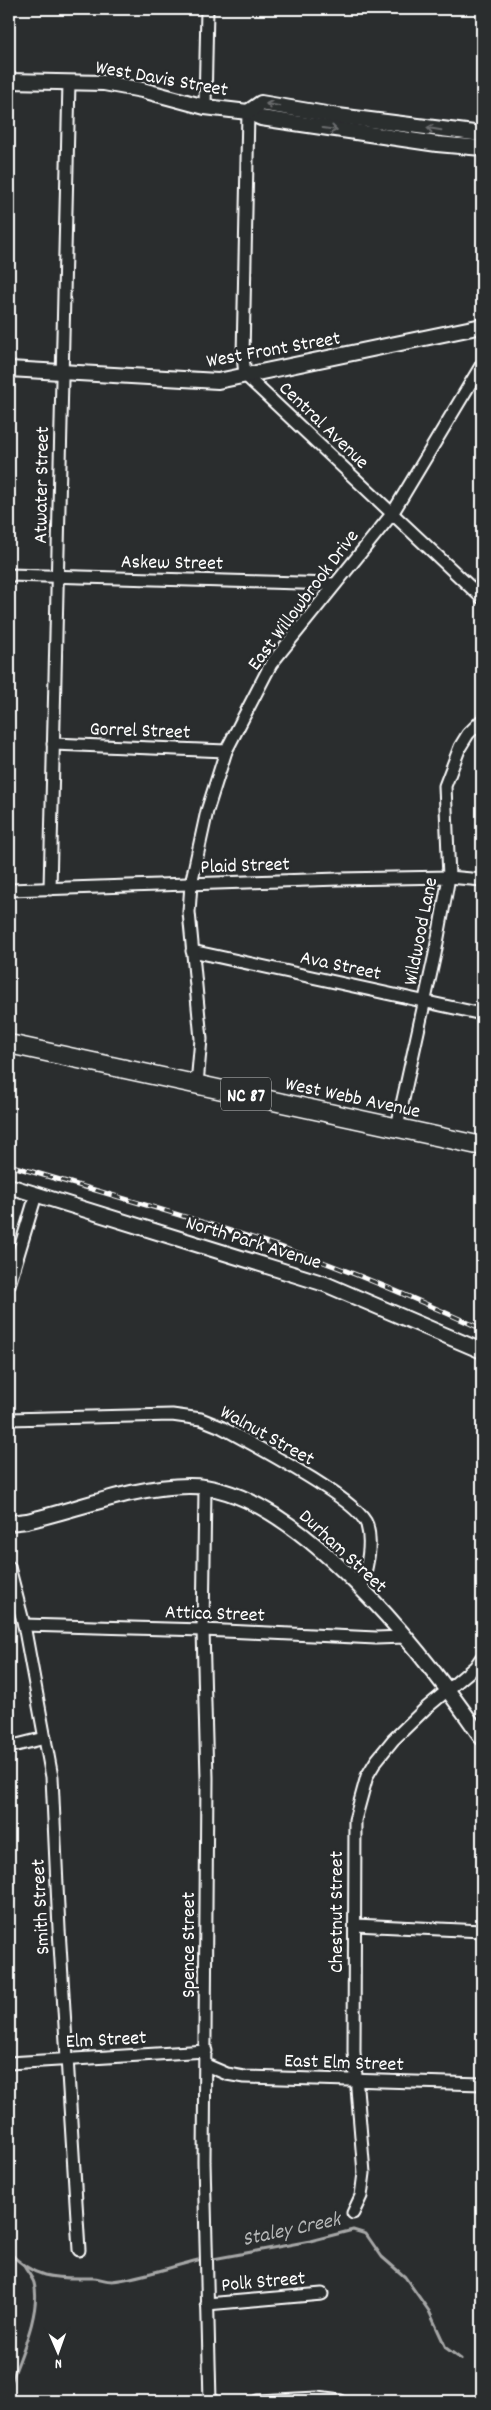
<svg xmlns="http://www.w3.org/2000/svg" width="491" height="2410" viewBox="0 0 491 2410" font-family="Dekko,sans-serif">
<rect width="100%" height="100%" fill="#2a2d2e"/>
<filter id="ink" filterUnits="userSpaceOnUse"><feTurbulence type="fractalNoise" baseFrequency=".02" numOctaves="2"/><feDisplacementMap in="SourceGraphic" scale="10" xChannelSelector="R" yChannelSelector="G"/><feConvolveMatrix kernelMatrix="1 2 1 2 8 2 1 2 1" color-interpolation-filters="sRGB"/></filter>
<g filter="url(#ink)">
<g fill="none" stroke-linecap="round" stroke-linejoin="round">
<g stroke="#a6a7a7" stroke-width="3">
<path d="M9,2252c27,29 48,26 84,26 6,0 12,3 19,3 28,-3 58,-14 86,-21"/>
<polyline points="213,2259 310,2241 353,2230 366,2234 382,2257 405,2277 429,2311 446,2348 461,2359"/>
<path d="M9,2388c9,-27 33,-76 25,-105 -2,-6 -7,-11 -10,-17"/>
</g>
<g stroke="#fff" stroke-width="15">
<g id="minor">
<polyline points="205,107 207,9"/>
<polyline points="248,112 243,356 245,375 482,598"/>
<polyline points="9,575 334,584"/>
<polyline points="53,744 226,751"/>
<polyline points="50,889 69,82"/>
<polyline points="9,890 339,879 449,877 482,880"/>
<polyline points="192,951 482,1014"/>
<polyline points="197,1084 201,1039 189,912 191,884 207,811 226,751 271,664 392,514 482,364"/>
<polyline points="397,1127 435,954 449,877 445,786 460,747 468,734 482,720"/>
<polyline points="9,1285 36,1195"/>
<path d="M9,1419l163,-4 29,4 20,8c27,15 138,72 146,98 6,21 -1,44 -6,65"/>
<polyline points="205,1489 203,1630 207,1778 204,2162 210,2401"/>
<polyline points="9,1567 24,1625 52,1777 59,1929 79,2250"/>
<polyline points="24,1625 203,1630 376,1638 404,1637"/>
<polyline points="9,1747 45,1738"/>
<polyline points="355,1925 482,1931"/>
<polyline points="9,2063 206,2051"/>
<polyline points="206,2065 227,2074 244,2077 482,2084"/>
<polyline points="353,2213 361,2196 364,2173 354,2052 355,1820 367,1776 376,1761 393,1740 425,1709 475,1667 482,1657"/>
<polyline points="207,2304 322,2294"/>
<polyline points="257,2401 317,2398 341,2401"/>
</g>
</g>
<g stroke="#fff" stroke-width="18">
<g id="tertiary">
<polyline points="9,81 104,83 142,90 205,107 248,112 261,118 437,144 482,148"/>
<polyline points="248,112 261,103 338,116 482,134"/>
<polyline points="9,369 218,381 482,326"/>
<polyline points="9,1186 325,1284 482,1351"/>
<path d="M9,1523l18,-2c52,-12 107,-35 162,-35 106,-1 238,172 293,252"/>
</g>
</g>
<g stroke="#fff" stroke-width="21">
<polyline id="trunk" points="9,1044 482,1146"/>
</g>
<use href="#minor" stroke="#2a2d2e" stroke-width="11"/>
<use href="#tertiary" stroke="#2a2d2e" stroke-width="14"/>
<use href="#trunk" stroke="#2a2d2e" stroke-width="18"/>
<g stroke="#fff" stroke-width="5">
<path id="rail" d="M9,1165c95,28 190,54 283,86 65,22 128,50 190,78"/>
</g>
<use href="#rail" stroke="#2a2d2e" stroke-width="3" stroke-dasharray="9" stroke-linecap="butt"/>
</g>
<defs><path id="oneway-shaft" d="M-6 0H5M1.5-3L5.5 0L1.5 3" fill="none" stroke-width="1.6" stroke-linecap="round" stroke-linejoin="round" transform="scale(1.25)"/></defs>
<g stroke="#6a6c6d">
<use href="#oneway-shaft" transform="translate(273 105) rotate(-171)"/>
<use href="#oneway-shaft" transform="translate(330 129) rotate(8)"/>
<use href="#oneway-shaft" transform="translate(434 129) rotate(-171)"/>
</g>
</g>
<g text-anchor="middle" stroke-width="5" stroke-linejoin="round" paint-order="stroke">
<rect fill="#2a2d2e" stroke="#bfc0c0" stroke-width="1" x="221" y="1077.5" width="50" height="33" rx="4"/>
<g font-size="19" font-weight="bold" fill="#fff">
<text x="246" y="1101">NC 87</text>
</g>
<g font-size="20" fill="#fff" stroke="#2a2d2e">
<text transform="translate(162 77) rotate(10)" y="7">West Davis Street</text>
<text transform="translate(273 348) rotate(-10)" y="7">West Front Street</text>
<text transform="translate(325 424) rotate(44)" y="7">Central Avenue</text>
<text transform="translate(40 485) rotate(-89)" y="7">Atwater Street</text>
<text transform="translate(172 561) rotate(1)" y="7">Askew Street</text>
<text transform="translate(302 599) rotate(-53)" y="7">East Willowbrook Drive</text>
<text transform="translate(140 729) rotate(2)" y="7">Gorrel Street</text>
<text transform="translate(245 864) rotate(-2)" y="7">Plaid Street</text>
<text transform="translate(419 931) rotate(-79)" y="7">Wildwood Lane</text>
<text transform="translate(341 964) rotate(12)" y="7">Ava Street</text>
<text transform="translate(353 1096) rotate(12)" y="7">West Webb Avenue</text>
<text transform="translate(254 1241) rotate(17)" y="7">North Park Avenue</text>
<text transform="translate(268 1434) rotate(29)" y="7">Walnut Street</text>
<text transform="translate(344 1550) rotate(43)" y="7">Durham Street</text>
<text transform="translate(215 1612) rotate(2)" y="7">Attica Street</text>
<text transform="translate(39 1907) rotate(-93)" y="7">Smith Street</text>
<text transform="translate(335 1912) rotate(-90)" y="7">Chestnut Street</text>
<text transform="translate(187 1945) rotate(-90)" y="7">Spence Street</text>
<text transform="translate(106 2038) rotate(-3)" y="7">Elm Street</text>
<text transform="translate(344 2061) rotate(2)" y="7">East Elm Street</text>
<text transform="translate(263 2280) rotate(-5)" y="7">Polk Street</text>
</g>
<g font-size="21" font-style="italic" fill="#b4b6b6" stroke="#2a2d2e">
<text transform="translate(291 2228) rotate(-12)" y="7">Staley Creek</text>
</g>
</g>
<rect width="491" height="2410" fill="none" stroke="#2a2d2e" stroke-width="30"/>
<rect x="15" y="15" width="461" height="2380" fill="none" stroke="#fff" stroke-width="2" filter="url(#ink)"/>
<g transform="translate(58 2352) rotate(178)" stroke="#2a2d2e" stroke-width="4" paint-order="stroke">
<path d="M0-4L9 19L0 12L-9 19Z" fill="#ffffff"/>
<text y="-8" font-size="14" font-weight="bold" text-anchor="middle" fill="#ffffff">N</text>
</g>
</svg>
